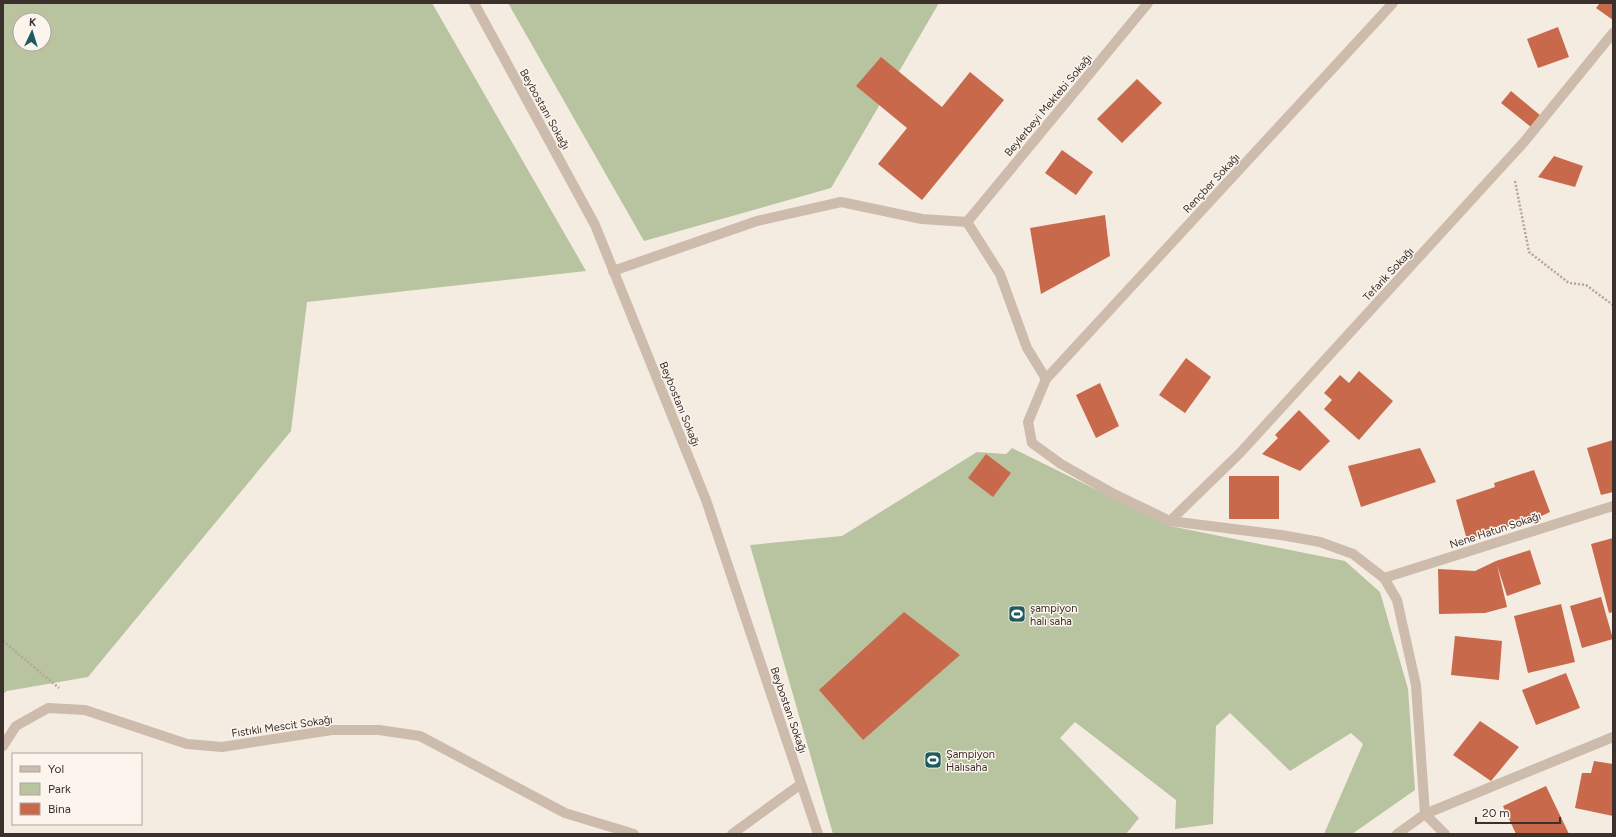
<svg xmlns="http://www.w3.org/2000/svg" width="1616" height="837" viewBox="0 0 1616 837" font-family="Figtree,sans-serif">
<rect width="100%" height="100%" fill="#f4ebe1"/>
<g fill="#b8c4a0" fill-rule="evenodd">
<path d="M3,3h429l154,268 -279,31 -16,129 -203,246 -81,14 -4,3zM20,20h24v24h-24z"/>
<polygon points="508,3 939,3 831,188 644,241"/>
<polygon points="1012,448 1170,526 1345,561 1380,592 1408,689 1415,790 1352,834 1324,834 1363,744 1351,733 1290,771 1230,713 1216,726 1213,824 1175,829 1176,800 1075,722 1060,738 1139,818 1126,834 833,834 750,545 842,536 977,452 1006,454"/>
</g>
<g fill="#c8694b">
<polygon points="1600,3 1613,3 1613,20 1596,8"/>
<polygon points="1558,27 1569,57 1538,68 1527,39"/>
<polygon points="881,57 942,107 970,72 1004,100 922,200 878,164 907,128 856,86"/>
<polygon points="1137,79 1162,103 1122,143 1097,119"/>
<polygon points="1511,91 1541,116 1531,127 1501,103"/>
<polygon points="1062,150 1093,172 1076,195 1045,173"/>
<polygon points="1554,156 1583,166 1575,187 1538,177"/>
<polygon points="1105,215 1110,256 1041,294 1030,228"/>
<polygon points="1186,358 1211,377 1185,413 1159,395"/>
<polygon points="1359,371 1393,401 1359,440 1324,409 1332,400 1324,393 1340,375 1349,383"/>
<polygon points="1100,383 1119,426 1096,438 1076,395"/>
<polygon points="1299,410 1330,441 1300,471 1262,454 1278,438 1275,435"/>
<polygon points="1613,440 1613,492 1601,495 1587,448"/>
<polygon points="1420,448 1436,482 1361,507 1348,466"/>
<polygon points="986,454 1011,473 993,497 968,478"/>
<polygon points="1534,470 1550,512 1512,530 1510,526 1467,540 1456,500 1495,487 1494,483"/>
<rect x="1229" y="476" width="50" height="43"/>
<polygon points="1613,538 1613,612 1609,613 1591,544"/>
<polygon points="1530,550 1541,584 1507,596 1497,565 1507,607 1485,613 1439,614 1438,569 1475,571 1496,561"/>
<polygon points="1601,597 1613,639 1582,648 1570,606"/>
<polygon points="1561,604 1575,662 1528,673 1514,616"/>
<polygon points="904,612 960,655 863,740 819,690"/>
<polygon points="1455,636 1502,641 1499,680 1451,675"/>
<polygon points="1566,673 1580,708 1536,725 1522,690"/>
<polygon points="1480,721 1519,747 1491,781 1453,755"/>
<polygon points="1594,761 1613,764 1613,816 1575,808 1582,773 1591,773"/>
<polygon points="1546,786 1569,834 1516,834 1503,806"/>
</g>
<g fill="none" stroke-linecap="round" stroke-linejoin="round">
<g stroke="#b9a596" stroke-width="2.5" stroke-dasharray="2 2" stroke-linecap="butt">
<polyline points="1515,181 1529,252 1569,283 1586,285 1613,305"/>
<polyline points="3,641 59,688"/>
</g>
<g stroke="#cdbbac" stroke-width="10">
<polyline points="967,222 1000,274 1027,348 1046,379 1028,422 1032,443 1061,464 1114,494 1170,521 1281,535 1320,542 1353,554 1384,578 1397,600 1416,685 1425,814 1397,834"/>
<polyline points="967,222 1148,3"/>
<polyline points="613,271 757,221 841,202 922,219 967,222"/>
<polyline points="1046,379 1393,3"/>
<polyline points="1170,521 1240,453 1524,142 1613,33"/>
<polyline points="1384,578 1613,506"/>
<polyline points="3,746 16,726 48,708 85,710 187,744 222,747 332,730 379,730 420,736 565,813 634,834"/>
<polyline points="732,834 801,784"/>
<polyline points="1445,834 1425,814 1613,737"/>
</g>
<polyline stroke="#cdbbac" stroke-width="10" points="474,3 595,225 706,500 818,834"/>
</g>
<defs>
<g id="stadium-square" transform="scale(0.9)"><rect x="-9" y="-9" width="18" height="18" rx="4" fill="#1f5a5e" stroke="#fbf5ee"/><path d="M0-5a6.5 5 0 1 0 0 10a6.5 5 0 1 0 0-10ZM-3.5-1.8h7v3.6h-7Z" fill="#fff"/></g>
</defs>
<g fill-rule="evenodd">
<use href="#stadium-square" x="1017" y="614"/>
<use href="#stadium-square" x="933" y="760"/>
</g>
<g text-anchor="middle" stroke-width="3" stroke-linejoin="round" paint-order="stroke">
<g font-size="11" fill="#3b302b" stroke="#fbf5ee">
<text transform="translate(1048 105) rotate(-50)" y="4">Beylerbeyi Mektebi Sokağı</text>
<text transform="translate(545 109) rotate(61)" y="4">Beybostanı Sokağı</text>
<text transform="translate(1211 183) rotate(-47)" y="4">Rençber Sokağı</text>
<text transform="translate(1388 274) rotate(-47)" y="4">Tefarik Sokağı</text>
<text transform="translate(680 404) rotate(68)" y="4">Beybostanı Sokağı</text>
<text transform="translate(1495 530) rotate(-18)" y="4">Nene Hatun Sokağı</text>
<text transform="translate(789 710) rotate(71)" y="4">Beybostanı Sokağı</text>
<text transform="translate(282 726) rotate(-8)" y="4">Fıstıklı Mescit Sokağı</text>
</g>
<g font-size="11" fill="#3b302b" stroke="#fbf5ee" text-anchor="start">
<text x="1030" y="612">şampiyon<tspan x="1030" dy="13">halı saha</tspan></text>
<text x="946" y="758">Şampiyon<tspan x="946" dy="13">Halısaha</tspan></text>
</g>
</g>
<rect width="1616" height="837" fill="none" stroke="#3b302b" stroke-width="8"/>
<rect x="12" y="753" width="130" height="72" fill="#fbf5ee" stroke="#aea6a0"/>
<rect x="20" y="766" width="20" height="6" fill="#cdbbac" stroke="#aea6a0"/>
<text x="48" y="773" font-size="12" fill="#3b302b">Yol</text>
<rect x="20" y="783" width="20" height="12" fill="#b8c4a0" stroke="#aea6a0"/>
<text x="48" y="793" font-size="12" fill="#3b302b">Park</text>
<rect x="20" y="803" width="20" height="12" fill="#c8694b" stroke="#aea6a0"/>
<text x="48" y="813" font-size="12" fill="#3b302b">Bina</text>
<g transform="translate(32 32) rotate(4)"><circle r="19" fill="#fbf5ee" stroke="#aea6a0"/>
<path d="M0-3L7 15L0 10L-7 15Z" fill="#1f5a5e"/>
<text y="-6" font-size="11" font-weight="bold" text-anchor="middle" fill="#3b302b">K</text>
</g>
<path d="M1476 817v6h84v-6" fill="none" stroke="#3b302b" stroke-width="2"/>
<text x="1482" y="817" font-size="12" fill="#3b302b" stroke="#fbf5ee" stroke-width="3" paint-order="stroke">20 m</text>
</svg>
